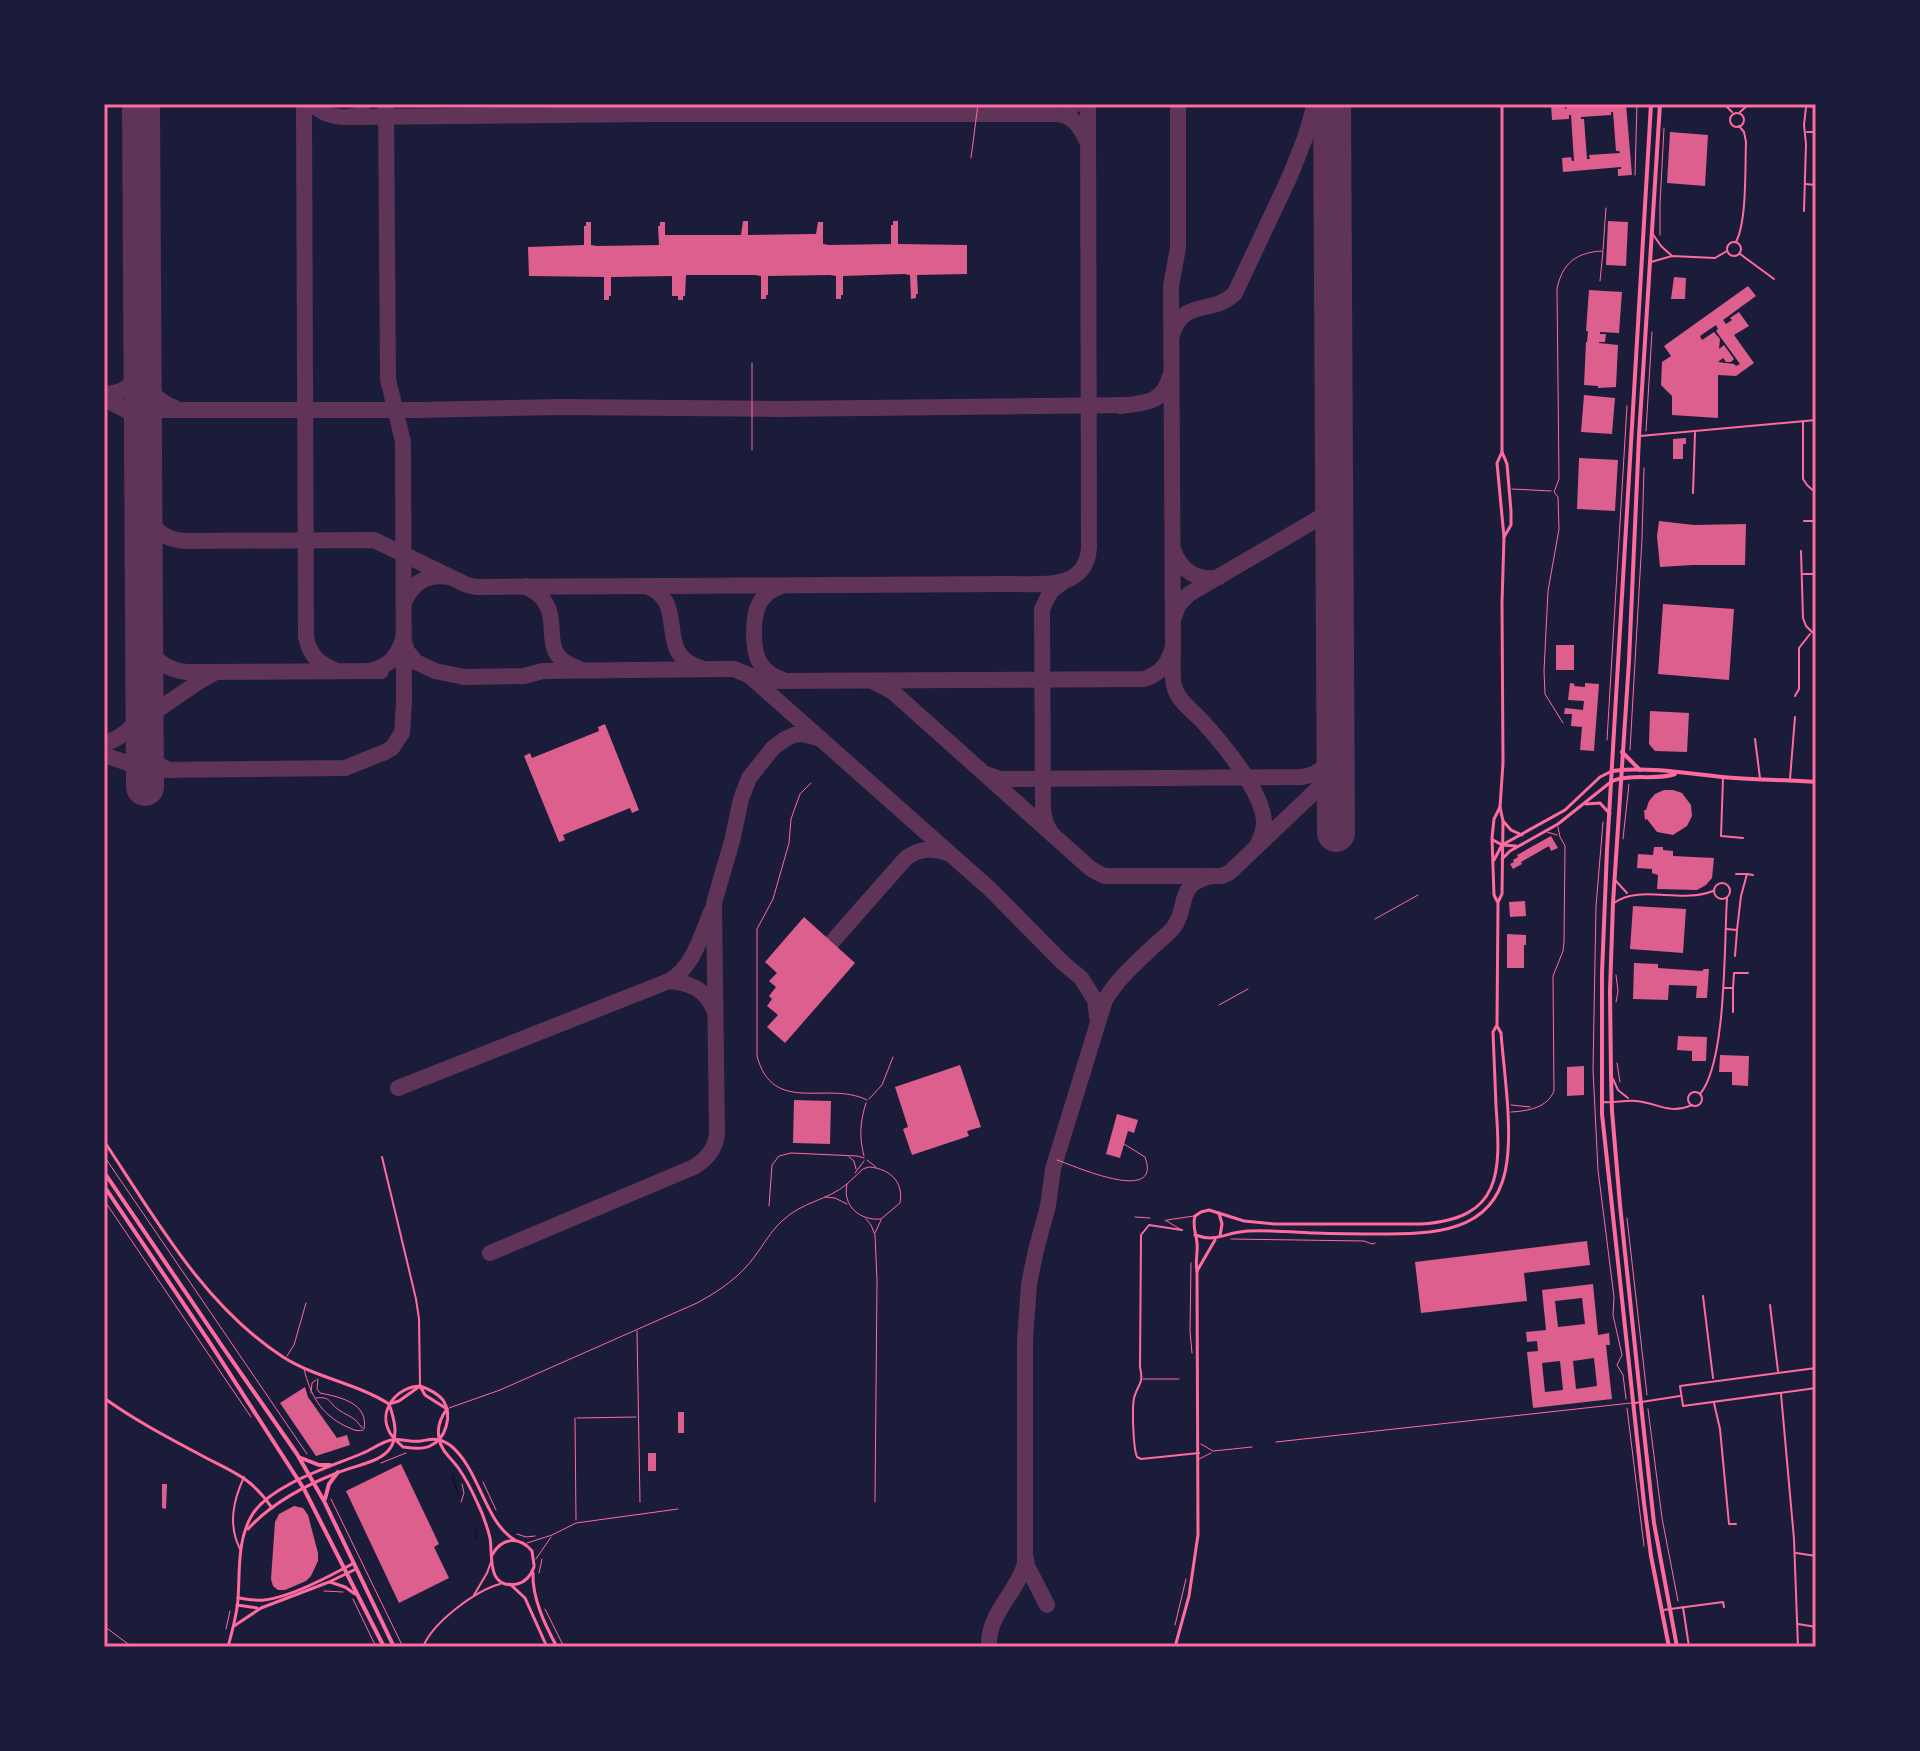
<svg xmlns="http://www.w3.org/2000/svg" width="1920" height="1751" viewBox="0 0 1920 1751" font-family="'Noto Sans',sans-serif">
<rect width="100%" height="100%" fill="#1b1b3a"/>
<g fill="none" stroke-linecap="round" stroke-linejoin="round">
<g stroke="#12122b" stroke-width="2">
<polyline points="454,1475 453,1479 459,1496"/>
<polyline points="475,1530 477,1539"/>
</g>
<g stroke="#603358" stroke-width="16">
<path d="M304,104l2,533c4,20 14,28 32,34"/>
<path d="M312,104c15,14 32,16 52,10"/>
<path d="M1076,104l-10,7 -10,3c17,1 24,12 31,27"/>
<polyline points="353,117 652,114 1056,114"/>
<path d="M1172,335c11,-38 41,-19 63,-42l55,-117 15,-38 10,-34"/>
<path d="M143,369c4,20 13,32 32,39"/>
<path d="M104,394c22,0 37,-14 39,-37"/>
<polyline points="104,399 126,410 419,410 561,407 779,409 1129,405"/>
<path d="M1120,406c24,-3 43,-2 50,-30"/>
<path d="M143,504c7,21 17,35 41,37l190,-1 93,45 9,2 536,-3c31,0 75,6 77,-37l-1,-443"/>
<path d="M1173,549c7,21 24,33 46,28"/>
<path d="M525,586c6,4 12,6 16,11 23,25 -6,57 37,71"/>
<path d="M646,586c45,16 6,68 55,82"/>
<path d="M779,587c-22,8 -25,26 -25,47 0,22 5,37 27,45"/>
<path d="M144,601c1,34 0,66 43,71l194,-1"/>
<path d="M404,602c9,-19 23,-29 45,-25"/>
<polyline points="1174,617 1179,604 1189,594 1319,518 1327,509 1334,492"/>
<path d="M1173,652c0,12 -2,26 2,37 5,14 19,23 28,33 20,22 60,70 61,100 0,9 -3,16 -7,24"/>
<path d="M370,671c19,-5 27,-13 33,-32l4,12 9,11 19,9 29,6 60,-1 19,-5 182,-2h9l24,10 13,2 373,-2c18,-6 26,-17 29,-34l-2,-359 7,-38v-144"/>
<polyline points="752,678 991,890 1062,962 1081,978 1095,1000 1097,1017"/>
<polyline points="874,682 893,692 1091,869 1104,876 1221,876 1229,873 1327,780 1332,772 1336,760"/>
<path d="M145,711c0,24 -2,49 24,59"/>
<polyline points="131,728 200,681 216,672"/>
<path d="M104,744c44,-17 39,-40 40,-80"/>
<polyline points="104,755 145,769 156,770 345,768 385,752 392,748 402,733 404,703 403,442 388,379 386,104"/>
<path d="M986,774l14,5 302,-2c19,-3 28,-13 34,-32"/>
<polyline points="1050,831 1046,824 1043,811 1042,609 1051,591 1063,582"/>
<path d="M832,942l74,-84c14,-10 26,-10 42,-5"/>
<path d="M669,981c21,2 37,8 45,29"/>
<path d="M398,1088l271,-107c25,-15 31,-43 42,-69"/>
<path d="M490,1253l204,-86c13,-8 22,-18 23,-34l-3,-230 18,-62 9,-42 8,-21 24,-30 12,-9 9,-4 9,-1 18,5"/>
<polyline points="1026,1558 1027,1566 1047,1605"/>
<path d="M989,1647c-2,-33 28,-54 36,-83v-224l4,-56 7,-34 12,-44 5,-37 52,-169c13,-22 32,-38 51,-56 6,-5 13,-11 18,-17 15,-21 1,-44 39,-51"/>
</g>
<g stroke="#603358" stroke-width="38">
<polyline points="141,104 145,787"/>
<polyline points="1332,104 1336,833"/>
</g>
</g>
<g fill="#dd5f8e" fill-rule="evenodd">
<path d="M1551,104h13l1,5 2,-1v-3l59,-1 6,71 -14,1v-7h3v-2l-58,5 -1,-14 9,-1 1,4h2l-3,-46h-2v4l-17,1zM1611,112h2l3,39h3l1,2 -31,2 1,4h-3l-3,-40h-3v-2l30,-2z"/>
<polygon points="1670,132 1708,135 1705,186 1667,183"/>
<polygon points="743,221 748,221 748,235 816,234 818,222 823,222 823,244 829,245 891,244 891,225 893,225 893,221 898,221 898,244 967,245 967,274 917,275 918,294 916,294 916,298 911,299 910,275 904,274 843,276 843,295 841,295 841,299 836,299 836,276 830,275 768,276 768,295 766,295 766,299 761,299 761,276 755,275 686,275 685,296 683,296 683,300 678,300 678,296 672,296 672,276 611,277 611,296 609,296 609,300 604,300 604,277 529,276 528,247 584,245 584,226 586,226 586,222 591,222 591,245 597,246 659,245 658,226 660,226 660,222 665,222 665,235 741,235"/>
<polygon points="1608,221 1628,222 1626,266 1606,265"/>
<polygon points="1674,277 1686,278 1685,299 1671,299"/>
<path d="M1748,286l8,10 -33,24 3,4 6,-4 -2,-2 9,-6 10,14 -15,9 20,28 -18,13 -18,-1v43l-46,-3v-19l-11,-11 1,-23 9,-6 -7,-10zM1716,325l2,4 -2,2 24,33 -4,2 -2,-2 -16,-2 5,-4 3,4h5l3,-3 -10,-14 -5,4 1,-10 -6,-7 -12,8 -2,-4z"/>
<polygon points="1589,290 1622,292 1619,333 1600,332 1600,334 1606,334 1605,342 1599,342 1599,343 1618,345 1616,387 1598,388 1598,386 1584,385 1586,342 1587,342 1588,331 1586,331"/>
<polygon points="1584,395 1615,398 1612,434 1581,432"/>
<polygon points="1686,438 1686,444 1683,444 1683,459 1673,459 1673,439"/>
<polygon points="1579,458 1618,460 1615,511 1577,509"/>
<polygon points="1659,521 1694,525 1746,524 1745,565 1693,565 1660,567 1657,536"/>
<polygon points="1663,604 1734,609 1729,680 1658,674"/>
<rect x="1556" y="645" width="18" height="25"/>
<polygon points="1570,683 1575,684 1574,686 1585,687 1585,683 1599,684 1594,751 1580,750 1582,727 1571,726 1572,714 1564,714 1565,708 1583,710 1584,701 1568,700"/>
<polygon points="1650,711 1689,713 1687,752 1655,751 1649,744"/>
<polygon points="605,724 639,810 632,813 630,808 563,835 565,840 559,842 524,756 530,753 532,758 599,731 598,727"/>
<polygon points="1664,790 1673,790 1682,793 1691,805 1692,816 1687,826 1673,835 1657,832 1647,819 1645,820 1644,810 1646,810 1649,801 1655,794"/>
<polygon points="1551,836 1558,848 1551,851 1549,846 1521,862 1522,864 1513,869 1510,864 1514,862 1513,860 1518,857 1517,855"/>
<polygon points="1654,847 1663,847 1663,850 1673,851 1673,856 1714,858 1712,878 1706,885 1697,890 1657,889 1658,875 1652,873 1652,869 1637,868 1638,854 1653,855"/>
<polygon points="1525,901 1526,916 1510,917 1509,902"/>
<polygon points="1633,906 1686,909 1683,953 1630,949"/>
<polygon points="804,917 855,963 785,1043 767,1027 778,1015 767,1006 772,999 769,996 776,987 769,981 777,973 765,962"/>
<polygon points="1507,934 1526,935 1526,945 1524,945 1524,968 1507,968"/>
<polygon points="1634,963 1658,964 1658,968 1702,971 1704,969 1709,969 1707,998 1696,998 1697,986 1669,985 1668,1000 1633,999"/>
<polygon points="1678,1036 1707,1037 1706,1061 1692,1061 1692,1051 1677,1050"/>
<polygon points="1720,1055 1749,1056 1748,1086 1732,1085 1732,1072 1719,1072"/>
<polygon points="960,1065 981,1127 967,1131 969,1136 912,1155 903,1129 908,1127 895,1087"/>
<polygon points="1584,1066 1584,1095 1567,1096 1567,1067"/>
<polygon points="794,1100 831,1101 830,1144 793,1143"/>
<polygon points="1117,1114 1138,1120 1134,1133 1128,1131 1120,1158 1106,1154"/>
<polygon points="1587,1241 1590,1265 1524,1273 1527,1301 1421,1313 1415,1262"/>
<path d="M1593,1284l5,51 11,-2 1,12h-4l6,54 -79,9 -6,-56 11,-1 -1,-10 -10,1 -1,-10 20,-2 -4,-40zM1582,1298l3,26 -27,3 -3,-26zM1594,1358l3,28 -21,3 -3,-28zM1560,1361l3,29 -18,2 -3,-29z"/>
<polygon points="305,1387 308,1397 337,1438 347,1435 350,1445 316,1456 280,1403"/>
<rect x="678" y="1412" width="6" height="21"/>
<rect x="648" y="1453" width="8" height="18"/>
<polygon points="401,1464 439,1544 434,1547 449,1578 399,1603 346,1491"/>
<polygon points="162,1484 167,1484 166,1509 162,1508"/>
<polygon points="294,1506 303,1508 308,1515 318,1553 318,1561 311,1576 306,1581 285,1590 278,1590 273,1586 271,1579 275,1522 279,1514"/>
</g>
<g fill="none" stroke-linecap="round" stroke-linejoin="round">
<g stroke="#ff6b9d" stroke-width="1">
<polyline points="1660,235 1660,204 1664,128"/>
<polyline points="1646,431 1652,332"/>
<polyline points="1607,740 1627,406"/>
<polyline points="1630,750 1642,539 1644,468"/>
<polyline points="1603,822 1596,906 1593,1070 1598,1170 1614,1297 1613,1315 1622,1355 1617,1365 1623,1375 1626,1399"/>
<polyline points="1623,839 1629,784"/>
<polyline points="1616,1002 1618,991 1616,975"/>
<polyline points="1617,1063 1620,1082"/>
<polyline points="104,1156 307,1454"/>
<polyline points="104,1200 251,1417"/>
<polyline points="1627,1218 1647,1395"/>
<polyline points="1231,1239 1364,1241 1372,1244 1375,1243"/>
<polyline points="1191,1263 1190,1331 1192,1353"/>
<polyline points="1627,1408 1644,1546"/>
<polyline points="1648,1409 1662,1518 1678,1601"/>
<polyline points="381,1463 406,1453"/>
<polyline points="483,1482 496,1510"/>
<polyline points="331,1499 403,1647"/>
<polyline points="461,1502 464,1493 462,1484"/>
<polyline points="517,1534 526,1537 535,1536"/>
<polyline points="539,1573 542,1559"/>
<polyline points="324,1591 343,1592"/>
<polyline points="353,1599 376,1647"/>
<polyline points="545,1609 564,1647"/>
<polyline points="1175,1625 1186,1579"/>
<polyline points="226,1629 230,1611"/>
</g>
<g stroke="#ff6b9d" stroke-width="1">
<polyline points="971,158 978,104"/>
<polyline points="1635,175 1637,104"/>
<polyline points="1603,250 1606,208"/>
<polyline points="752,363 752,450"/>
<polyline points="1512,489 1551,491"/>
<path d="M1563,723l-18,-29 -1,-23 4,-80 11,-62 -1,-32 -4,-5 5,-13 -2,-190c5,-26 20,-37 46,-38l-3,30"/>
<path d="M811,783l-11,11 -9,25 -2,24 -16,56 -16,30v127c16,60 70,24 110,44"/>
<polyline points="1547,832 1557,835"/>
<polyline points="1375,919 1418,895"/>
<polyline points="1219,1005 1248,989"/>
<polyline points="869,1099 882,1085 893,1057"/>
<polyline points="1511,1105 1530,1107"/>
<path d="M1511,1112c17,-1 36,-4 43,-21l-1,-115 10,-25 1,-9 1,-96 -5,-9 -2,-10"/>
<path d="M864,1156c-5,-19 -4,-34 2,-53"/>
<polyline points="849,1157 854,1161 856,1169"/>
<polyline points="867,1160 876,1167"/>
<path d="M1057,1160c15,5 106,46 88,-3l-21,-13"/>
<path d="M870,1167c20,2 34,15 30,36l-19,16c-21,2 -39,-13 -34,-35l16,-15z"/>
<polyline points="855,1173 864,1161"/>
<polyline points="825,1197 835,1198 847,1204"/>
<polyline points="769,1206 772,1165 779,1156 791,1153 857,1156 864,1158"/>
<polyline points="1135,1217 1150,1218"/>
<polyline points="866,1219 871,1225 875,1235 877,1280 875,1502"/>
<polyline points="1165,1220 1180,1229"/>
<polyline points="1167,1220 1194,1216"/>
<polyline points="875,1233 881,1220"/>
<polyline points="637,1331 640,1502"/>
<polyline points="287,1356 294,1345 306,1303"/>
<path d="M304,1369c7,27 16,44 41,57 8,3 10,6 18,4"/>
<path d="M318,1379l-1,10 3,4c20,4 49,10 44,36"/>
<polyline points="1143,1379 1179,1379"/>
<polyline points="311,1393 312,1383 316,1380"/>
<path d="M316,1398c16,-2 12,5 23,12 10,7 15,6 23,18"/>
<path d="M449,1408l51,-18 197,-87c22,-12 43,-26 58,-47 9,-12 16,-25 27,-35 21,-20 45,-20 65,-37"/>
<polyline points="575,1418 576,1520"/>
<polyline points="577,1418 636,1417"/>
<polyline points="1276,1442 1631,1403"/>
<polyline points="1201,1444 1213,1451 1252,1447"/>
<polyline points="1199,1459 1211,1453"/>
<polyline points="527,1543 552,1535 576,1523 678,1509"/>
<polyline points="536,1559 551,1537"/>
<polyline points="104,1626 132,1647"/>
<polyline points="165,1647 172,1645 209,1647"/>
</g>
<g stroke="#ff6b9d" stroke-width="2">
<polyline points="1724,104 1732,112"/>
<polyline points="1790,104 1816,107"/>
<polyline points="1740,112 1749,104"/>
<circle cx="1737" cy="120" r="7"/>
<polyline points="1807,132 1816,132"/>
<polyline points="1805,184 1816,185"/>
<polyline points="1804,211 1806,144 1804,125 1806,107"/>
<polyline points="1652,233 1661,246 1671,255"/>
<circle cx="1734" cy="249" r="7"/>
<path d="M1736,242c11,-21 9,-74 10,-100l-2,-10 -5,-6"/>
<polyline points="1740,254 1774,279"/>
<polyline points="1651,262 1672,256 1715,258 1727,251"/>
<polyline points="1803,422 1803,479 1807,485 1816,493"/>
<polyline points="1640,436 1816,420"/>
<polyline points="1693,493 1695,433"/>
<polyline points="1804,521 1816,521"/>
<polyline points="1801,551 1803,618 1806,626 1816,636"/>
<polyline points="1803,574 1816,574"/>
<polyline points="1795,696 1799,689 1799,648 1810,634"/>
<polyline points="1755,739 1760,778"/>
<polyline points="1723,778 1721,836 1743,838"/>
<polyline points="1790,779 1795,717"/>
<polyline points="1736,874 1746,874"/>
<polyline points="1615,880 1627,893"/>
<circle cx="1722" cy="891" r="8"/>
<path d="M1614,903c26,-19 67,1 99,-12"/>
<polyline points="1726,929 1737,930 1741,896 1747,874 1753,875"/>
<polyline points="1735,956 1737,931"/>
<polyline points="1724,988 1733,988 1734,973 1748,973"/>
<polyline points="1733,989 1733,1012"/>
<polyline points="1613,1079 1618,1090 1628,1098"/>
<circle cx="1695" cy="1099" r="7"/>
<path d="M1700,1094c27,-32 24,-152 27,-196"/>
<path d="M1603,1102c11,1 22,-2 33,-1 23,2 32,14 56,4"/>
<polyline points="382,1157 416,1299 419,1319 420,1385"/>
<path d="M1182,1230l-33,-5 -8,10 -1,132c4,18 -2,16 -6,31 -2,10 -1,49 3,59l4,2 58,-6"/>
<polyline points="1703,1296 1713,1378"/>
<polyline points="1770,1305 1778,1371"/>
<polyline points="1816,1368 1680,1386 1683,1406 1816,1388"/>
<polyline points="1781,1394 1794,1539 1798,1647"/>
<polyline points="1635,1403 1680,1396"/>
<polyline points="1714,1403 1720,1429 1729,1524 1736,1524"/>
<path d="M240,1549c-12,-24 -7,-48 4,-72"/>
<polyline points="1796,1553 1816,1556"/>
<polyline points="474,1595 487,1573 491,1562"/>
<polyline points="1683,1607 1689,1647"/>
<polyline points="1663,1610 1723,1602 1724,1607"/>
<polyline points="1798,1624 1816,1627"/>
<path d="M423,1647c10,-25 52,-56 77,-63"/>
</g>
<g stroke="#ff6b9d" stroke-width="3">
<polyline points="1502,452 1507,464 1511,511 1511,525 1504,537"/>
<polyline points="1586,804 1600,803 1610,814"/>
<polyline points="1503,821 1511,830 1522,835"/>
<polyline points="1493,840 1502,845 1516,846"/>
<polyline points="1502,859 1510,851 1558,824 1612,781"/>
<polyline points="1494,860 1502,845 1565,810 1600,777 1612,771"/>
<polyline points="1497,901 1494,895 1492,838 1494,819 1500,807"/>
<path d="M104,1141c51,77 100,165 179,216 33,21 73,26 106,47"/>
<polyline points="1219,1213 1222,1224 1220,1236"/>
<path d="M1195,1235c23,8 30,-3 53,-4 22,-1 45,1 67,2 24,1 48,1 73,1 56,0 111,-6 119,-73 5,-38 -3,-89 -6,-128l-4,-7"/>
<polyline points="1197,1271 1215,1240"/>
<path d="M420,1386c9,3 17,7 23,14 10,15 3,39 -13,46 -8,4 -19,2 -27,1 -4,-4 -10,-9 -13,-14 -13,-23 7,-46 30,-47z"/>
<polyline points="420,1386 425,1395 447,1409"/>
<path d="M104,1398c29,21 61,38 93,55 32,18 53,22 75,55"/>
<polyline points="389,1404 399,1401 420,1386"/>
<path d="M447,1409c-6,8 -10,19 -8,29 2,14 13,20 20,31 7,10 13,22 18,33 6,12 10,24 13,36 3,17 -4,52 27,46 9,-2 14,-9 17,-17"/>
<path d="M248,1529c23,-25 58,-44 89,-56 16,-7 40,-10 51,-22 12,-13 6,-33 1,-47"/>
<path d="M492,1555c10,-18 27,-19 40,-4l2,14"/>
<path d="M533,1573c-1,25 12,52 24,74"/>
<polyline points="330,1582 345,1587 355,1594"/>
<polyline points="510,1584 525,1598 547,1647"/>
<path d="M238,1598c9,1 17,3 26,2 27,-3 66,-24 90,-37"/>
<polyline points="237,1605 257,1608"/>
<polyline points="234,1626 261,1608 329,1582 356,1569"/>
<path d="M228,1647c4,-16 9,-32 10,-48 2,-28 -1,-59 14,-84 19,-31 79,-48 111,-62 8,-3 14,-8 22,-11 12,-6 24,1 36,-1 7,-1 11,-3 18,-1 3,0 9,4 11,5 30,24 34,77 65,95"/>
<path d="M1175,1647l14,-51 9,-61 -1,-264c-2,-10 1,-18 0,-28 -1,-10 -5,-17 -2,-27l6,-4 8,-2 35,11 30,3h147c81,-5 80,-51 75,-118 -1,-24 -2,-49 -3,-74l4,-7 1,-123 4,-8 1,-73 -3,-14 3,-44 -1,-160 2,-66 -7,-74 5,-11v-348"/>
</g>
<g stroke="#ff6b9d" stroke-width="4">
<polyline points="1622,752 1640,770"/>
<path d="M1612,771c42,-5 82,4 123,7 27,2 54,2 81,4"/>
<path d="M1612,781c21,-8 44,0 63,-7"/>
</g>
<g stroke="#ff6b9d" stroke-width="4">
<polyline points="1651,104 1607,850 1602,973 1602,1114 1644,1503 1651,1556 1669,1647"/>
<polyline points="1660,104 1639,436 1629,661 1613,903 1610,991 1611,1074 1612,1111 1620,1205 1643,1423 1654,1523 1677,1647"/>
<polyline points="104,1172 222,1346 297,1454 324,1501 394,1647"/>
<polyline points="104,1186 210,1343 304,1489 384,1647"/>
<polyline points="301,1458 319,1465 330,1465"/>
<polyline points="325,1499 329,1484 338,1472"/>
</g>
</g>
<rect width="1920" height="1751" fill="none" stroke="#1b1b3a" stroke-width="212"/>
<rect x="106" y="106" width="1708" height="1539" fill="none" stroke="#ff6b9d" stroke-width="3"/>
</svg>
